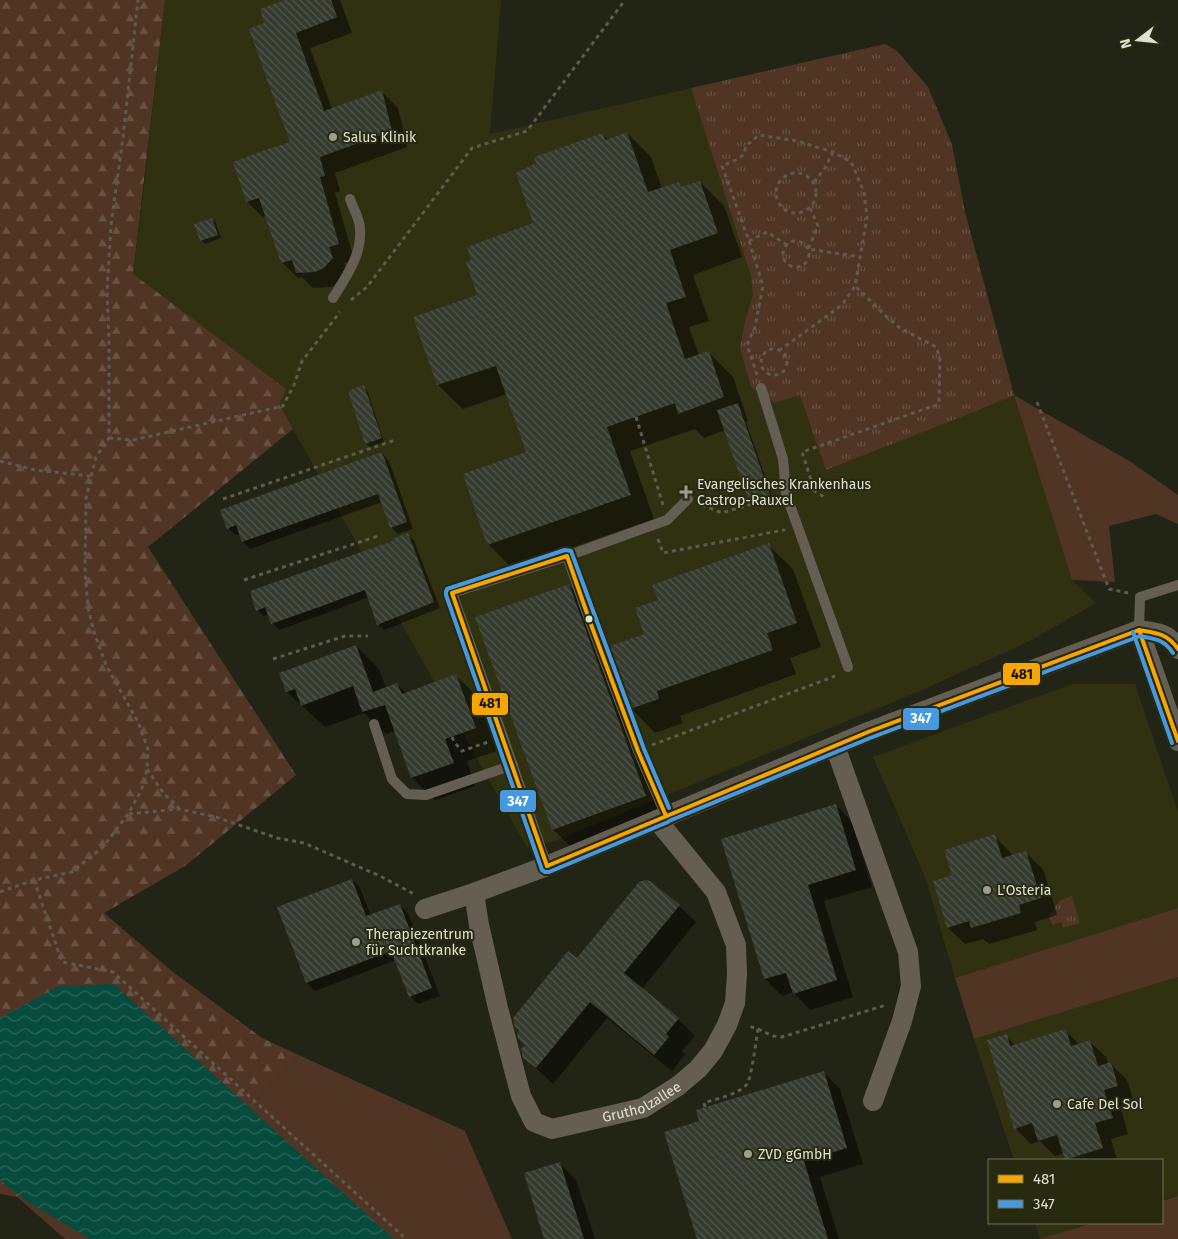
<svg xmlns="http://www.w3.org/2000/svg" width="1178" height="1239" viewBox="0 0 1178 1239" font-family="'Fira Sans',sans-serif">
<defs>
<pattern id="forest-firs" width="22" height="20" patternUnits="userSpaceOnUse" patternTransform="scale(1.25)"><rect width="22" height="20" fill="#503524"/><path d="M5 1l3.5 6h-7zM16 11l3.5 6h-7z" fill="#695243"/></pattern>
<pattern id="park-tufts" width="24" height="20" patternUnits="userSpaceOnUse" patternTransform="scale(1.25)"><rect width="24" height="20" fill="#503524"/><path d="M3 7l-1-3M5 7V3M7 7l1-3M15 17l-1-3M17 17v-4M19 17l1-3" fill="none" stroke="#695243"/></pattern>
<pattern id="water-waves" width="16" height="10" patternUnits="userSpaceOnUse" patternTransform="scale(1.25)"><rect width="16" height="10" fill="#074b3d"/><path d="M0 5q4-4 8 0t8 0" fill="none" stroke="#2b6558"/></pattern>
<pattern id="building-back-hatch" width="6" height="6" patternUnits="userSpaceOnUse" patternTransform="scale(1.25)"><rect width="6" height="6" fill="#363b30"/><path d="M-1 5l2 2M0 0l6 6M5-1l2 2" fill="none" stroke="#53574d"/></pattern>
</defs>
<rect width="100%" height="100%" fill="#222415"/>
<g fill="#2f3111">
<polygon points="165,0 501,0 490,134 885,44 897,51 928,87 952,145 965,212 1014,395 1072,580 1096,603 1030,641 920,691 555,841 527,848 279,404 286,389 133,275 142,203"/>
<polygon points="1072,684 1135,684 1178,812 1178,908 955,978 925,877 873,757"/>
<polygon points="1178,977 1178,1196 1162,1200 1162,1160 1014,1160 974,1039"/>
<polygon points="1035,1223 1090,1223 1040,1239"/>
</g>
<g fill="#503524">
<polygon points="1014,395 1131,462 1178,495 1178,524 1156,514 1109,526 1115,582 1072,580"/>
<polygon points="1178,908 1178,977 974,1039 955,978"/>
<polygon points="121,1047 236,1121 301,1056 465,1131 512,1239 65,1239 17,1197"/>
<polygon points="1178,1196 1178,1239 1040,1239 1092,1223 1162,1223 1162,1201"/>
</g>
<polygon fill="url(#forest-firs)" points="0,0 165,0 133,274 286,389 279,404 293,429 148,547 296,775 185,866 104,913 173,972 262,1038 301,1056 236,1121 121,1047 17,1197 0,1194"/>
<g fill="url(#park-tufts)">
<polygon points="885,44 897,51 928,87 952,145 965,212 1014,395 976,411 826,470 800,395 774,403 751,387 740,348 745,321 753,295 751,276 691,88"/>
<polygon points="1072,896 1080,923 1063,928 1061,922 1052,925 1049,916 1060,900"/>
</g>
<polygon fill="url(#water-waves)" points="114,984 394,1239 90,1239 25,1200 0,1180 0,1018 59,986"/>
<g fill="#0007">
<polygon points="288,0 340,0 352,33 310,48 332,109 382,92 398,108 407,147 335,173 340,191 335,193 354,259 344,263 348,274 340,283 331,287 313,288 302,277 298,278 282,262 266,216 263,217 247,202 292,143 265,24"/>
<polygon points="627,133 651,157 662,189 678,183 683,188 700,182 724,206 742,257 693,275 709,321 689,327 699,355 708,352 733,377 748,421 746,422 773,499 754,505 750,501 725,430 704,438 695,429 630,451 654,519 512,568 488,544 528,452 507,394 463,409 438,385 415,318 478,296 535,224 602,134 608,140"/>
<polygon points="212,219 216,223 221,238 205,244 201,240"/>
<polygon points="363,387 367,390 384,442 370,447 366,443"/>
<polygon points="382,453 389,461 413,529 398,534 391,527 382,502 250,549 243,542 240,534 236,535 228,528"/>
<polygon points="408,534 414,541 440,608 384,630 378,624 369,597 329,612 279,630 273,623 269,614 264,616 258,610"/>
<polygon points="768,545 793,569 821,647 790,658 796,674 680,716 683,723 655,733 631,708 646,635 659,601"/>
<polygon points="569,585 586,602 662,812 570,846 553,829"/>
<polygon points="356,646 379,669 386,688 397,684 406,693 456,676 479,698 497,751 467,761 475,786 435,800 412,778 395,731 386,734 364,713 325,727 287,692"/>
<polygon points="836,805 852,822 872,887 824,901 853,997 810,1010 793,992 782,996 765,979 722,840"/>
<polygon points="994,836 1011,853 1012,857 1026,853 1043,869 1057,915 1035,922 1037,930 989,944 983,939 965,944 948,928 934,882 953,876"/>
<polygon points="352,880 360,888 371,916 399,905 408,913 440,996 418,1004 410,996 396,960 315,991 307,983"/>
<polygon points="679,906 696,922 642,989 678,1019 695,1036 682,1051 685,1054 672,1071 607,1018 553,1084 524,1057 577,960"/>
<polygon points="1066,1031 1079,1044 1089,1041 1106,1057 1108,1064 1110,1063 1127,1080 1134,1102 1120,1106 1128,1134 1111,1139 1117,1160 1067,1160 1065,1153 1055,1156 1040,1141 1031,1144 1015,1128 1006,1036 1016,1046"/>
<polygon points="823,1072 840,1089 863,1164 820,1177 839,1239 698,1239 701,1122"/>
<polygon points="560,1164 576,1180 595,1239 545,1239"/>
</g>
<g fill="url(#building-back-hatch)">
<polygon points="284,0 331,0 337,17 296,33 324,111 382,90 392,131 320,157 325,176 320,177 339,244 329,247 333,258 324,268 315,272 296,273 292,260 281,263 259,198 246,202 233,162 262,151 290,142 274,99 249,29 264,23 260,9"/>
<polygon points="627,132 648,192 679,182 681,187 700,181 718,233 670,250 686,297 666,303 685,359 709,351 724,397 678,414 675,403 607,427 631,495 487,545 463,474 526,452 496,366 437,385 413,317 477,295 466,262 471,260 467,247 533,223 516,173 536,163 534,157 603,133 605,140"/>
<polygon points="212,218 218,235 200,241 194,224"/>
<polygon points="364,385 382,438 365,444 348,391"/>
<polygon points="738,403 770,495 749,502 717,410"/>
<polygon points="382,452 407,522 390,528 378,494 242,542 236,525 227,529 220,510"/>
<polygon points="408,533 434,602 377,625 365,590 322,606 271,624 265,607 256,611 250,591 393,541 392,539"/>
<polygon points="769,543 797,623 767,633 773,650 657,691 659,699 630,709 607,647 644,634 635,608 658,600 652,585"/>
<polygon points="569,584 646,796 552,830 475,617"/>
<polygon points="356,645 373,692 397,683 402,694 456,674 476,728 445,739 454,763 411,778 385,705 362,712 353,686 301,706 295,689 286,692 279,673"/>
<polygon points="836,804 856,870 808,885 837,980 793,994 786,973 764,979 721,839"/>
<polygon points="995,834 1002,858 1026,851 1041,898 1019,905 1021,913 971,928 969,921 947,928 933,881 952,875 944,850"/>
<polygon points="352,879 366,916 400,904 432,988 409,997 391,951 306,983 277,907"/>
<polygon points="645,880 650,881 680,905 624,973 679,1018 666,1034 669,1037 654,1055 590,1002 536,1068 523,1058 521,1049 525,1045 518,1039 517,1033 519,1030 515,1027 513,1018 568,951 577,958 639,882"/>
<polygon points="1066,1029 1071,1046 1090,1040 1098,1066 1111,1062 1118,1086 1104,1090 1113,1118 1095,1123 1103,1148 1065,1160 1057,1135 1038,1141 1032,1123 1014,1129 987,1040 1007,1034 1010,1046"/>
<polygon points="824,1071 847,1148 804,1161 828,1239 697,1239 664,1132 699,1121 696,1110"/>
<polygon points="560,1162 584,1239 544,1239 524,1173"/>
</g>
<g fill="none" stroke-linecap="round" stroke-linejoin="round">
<g stroke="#5d5a4e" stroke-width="3" stroke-dasharray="4 4" stroke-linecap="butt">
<circle cx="796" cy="193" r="20"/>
<polyline points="814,182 825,168 833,152"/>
<polyline points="810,208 818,226 808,249 861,257"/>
<polyline points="749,241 767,232 787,245"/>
<circle cx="796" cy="254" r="13"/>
<polyline points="351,300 367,287 472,148 527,131 625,0"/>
<circle cx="774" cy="362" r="13"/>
<polyline points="757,375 747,345 755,327 763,286 749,241 722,166 738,159 744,154 746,146 759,135 797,141 833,152 851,162 864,192 867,217 855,286 842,305 780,350"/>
<polyline points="1037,402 1109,589 1128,593"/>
<polyline points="636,417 663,505"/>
<polyline points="109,438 133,440 283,406 294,385 302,361 340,312"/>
<polyline points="0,461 35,470 91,476"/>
<polyline points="807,486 811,480 802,452 939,404 940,358 936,347 900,328 888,318 855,286"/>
<polyline points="799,489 807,486 824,497"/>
<polyline points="223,499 395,440"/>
<polyline points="702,505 722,513 772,498"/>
<polyline points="658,539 663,553 784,530 784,531"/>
<polyline points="244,580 378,536"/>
<polyline points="273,659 345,636 368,636"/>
<polyline points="452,737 455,743 462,751 488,742"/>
<polyline points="652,745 838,675"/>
<polyline points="147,769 164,794 179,808"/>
<polyline points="129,814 179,809 216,817 277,838 304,843 380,876 414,894"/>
<polyline points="34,880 62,962 113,972 406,1239"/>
<polyline points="0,892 34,880 72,872 103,847 128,814 142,789 147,769 148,749 138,722 106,665 94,632 88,608 85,572 86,498 96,457 109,438 109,339 107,292 111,225 123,137 138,0"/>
<polyline points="758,1029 773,1036 782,1037 886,1005"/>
<path d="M705,1107l-1,-4c11,-4 36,-9 43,-19 5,-9 9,-43 11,-55l-10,-3"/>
</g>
<g stroke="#645f52" stroke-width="10">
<path d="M333,298c13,-21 29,-43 27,-69 0,-10 -7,-21 -10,-30"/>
<polyline points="761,388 783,459 786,494 848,667"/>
<polyline points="567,556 667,520 688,499"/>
<polyline points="1139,630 1140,597 1178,585"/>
<polyline points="374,724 392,779 407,794 426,795 513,765"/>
<polyline points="547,866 503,737 452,593 567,556 589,619 638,751 666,816"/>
</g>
<g stroke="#645f52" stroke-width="20">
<polyline points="1139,630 1178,741"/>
<polyline points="835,746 908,952 911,986 902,1021 873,1101"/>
<path id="s1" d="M474,893l5,32 19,83 23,88 13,26 18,7 91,-21 35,-22 20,-17 15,-18 14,-26 8,-22 2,-29 -1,-29 -20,-53 -59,-72"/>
<path d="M425,909l49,-16 73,-27 321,-134 271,-102c17,3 29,2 39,19"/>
</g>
<g stroke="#272a0f" stroke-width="8">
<g id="bus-1">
<polyline points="1139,630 1178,741"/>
<polyline points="547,866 452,593 567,556 589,619 638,751 666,816"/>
<path d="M547,866l321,-134 271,-102c17,3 28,3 39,19"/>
</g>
</g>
<g stroke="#272a0f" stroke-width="8">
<g id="bus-2">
<polyline points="1133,632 1172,743"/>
<path d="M669,821l201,-83 270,-102c15,3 24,3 33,17"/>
<polyline points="668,822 549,872 545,872 542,870 446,595 446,592 447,589 565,550 571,551 644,749 669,808"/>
</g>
</g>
<use href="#bus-1" stroke="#f7a600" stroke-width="4"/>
<use href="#bus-2" stroke="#4699e1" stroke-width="4"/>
</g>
<g fill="#9c9f8f" stroke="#272a0f" stroke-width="2">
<circle cx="333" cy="137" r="5"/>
<path d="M683.5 484.5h5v5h5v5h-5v5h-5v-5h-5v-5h5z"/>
<circle cx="987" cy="890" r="5"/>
<circle cx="356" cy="942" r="5"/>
<circle cx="1057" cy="1104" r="5"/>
<circle cx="748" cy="1154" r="5"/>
</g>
<circle fill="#dee1d1" stroke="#272a0f" stroke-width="2" cx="589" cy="619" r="4.5"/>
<g text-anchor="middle" stroke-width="4" stroke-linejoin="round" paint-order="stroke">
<g font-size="14" fill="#dee1d1" stroke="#272a0f" text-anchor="start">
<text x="343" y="142">Salus Klinik</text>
<text x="697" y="489">Evangelisches Krankenhaus<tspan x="697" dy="16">Castrop-Rauxel</tspan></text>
<text x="997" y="895">L'Osteria</text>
<text x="366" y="939">Therapiezentrum<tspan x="366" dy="16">für Suchtkranke</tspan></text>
<text x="1067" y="1109">Cafe Del Sol</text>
<text x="758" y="1159">ZVD gGmbH</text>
</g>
<g font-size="14" fill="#dee1d1" stroke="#272a0f">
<text dy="5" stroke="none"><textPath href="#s1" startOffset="351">Grutholzallee</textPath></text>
</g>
</g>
<g stroke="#272a0f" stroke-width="2">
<rect x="1002" y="662" width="39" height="24" rx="5" fill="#f7a600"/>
<rect x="471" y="692" width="38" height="24" rx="5" fill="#f7a600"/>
<rect x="902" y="707" width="38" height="24" rx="5" fill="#4699e1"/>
<rect x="499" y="789" width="38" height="24" rx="5" fill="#4699e1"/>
</g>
<g font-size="14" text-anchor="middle" font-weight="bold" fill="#fff">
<text x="921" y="723">347</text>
<text x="518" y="806">347</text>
</g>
<g font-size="14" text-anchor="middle" font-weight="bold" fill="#111">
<text x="1022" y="679">481</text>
<text x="490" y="708">481</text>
</g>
<rect x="988" y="1159" width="175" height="65" fill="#272a0f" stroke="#70735d"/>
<rect x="998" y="1175" width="25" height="8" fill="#f7a600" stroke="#70735d"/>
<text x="1033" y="1184" font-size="15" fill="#dee1d1">481</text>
<rect x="998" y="1200" width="25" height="8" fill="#4699e1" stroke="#70735d"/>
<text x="1033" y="1209" font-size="15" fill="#dee1d1">347</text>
<g transform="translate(1138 40) rotate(254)" stroke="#272a0f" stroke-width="4" paint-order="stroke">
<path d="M0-4L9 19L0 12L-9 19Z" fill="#dee1d1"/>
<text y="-8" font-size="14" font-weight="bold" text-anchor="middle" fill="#dee1d1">N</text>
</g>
</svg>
